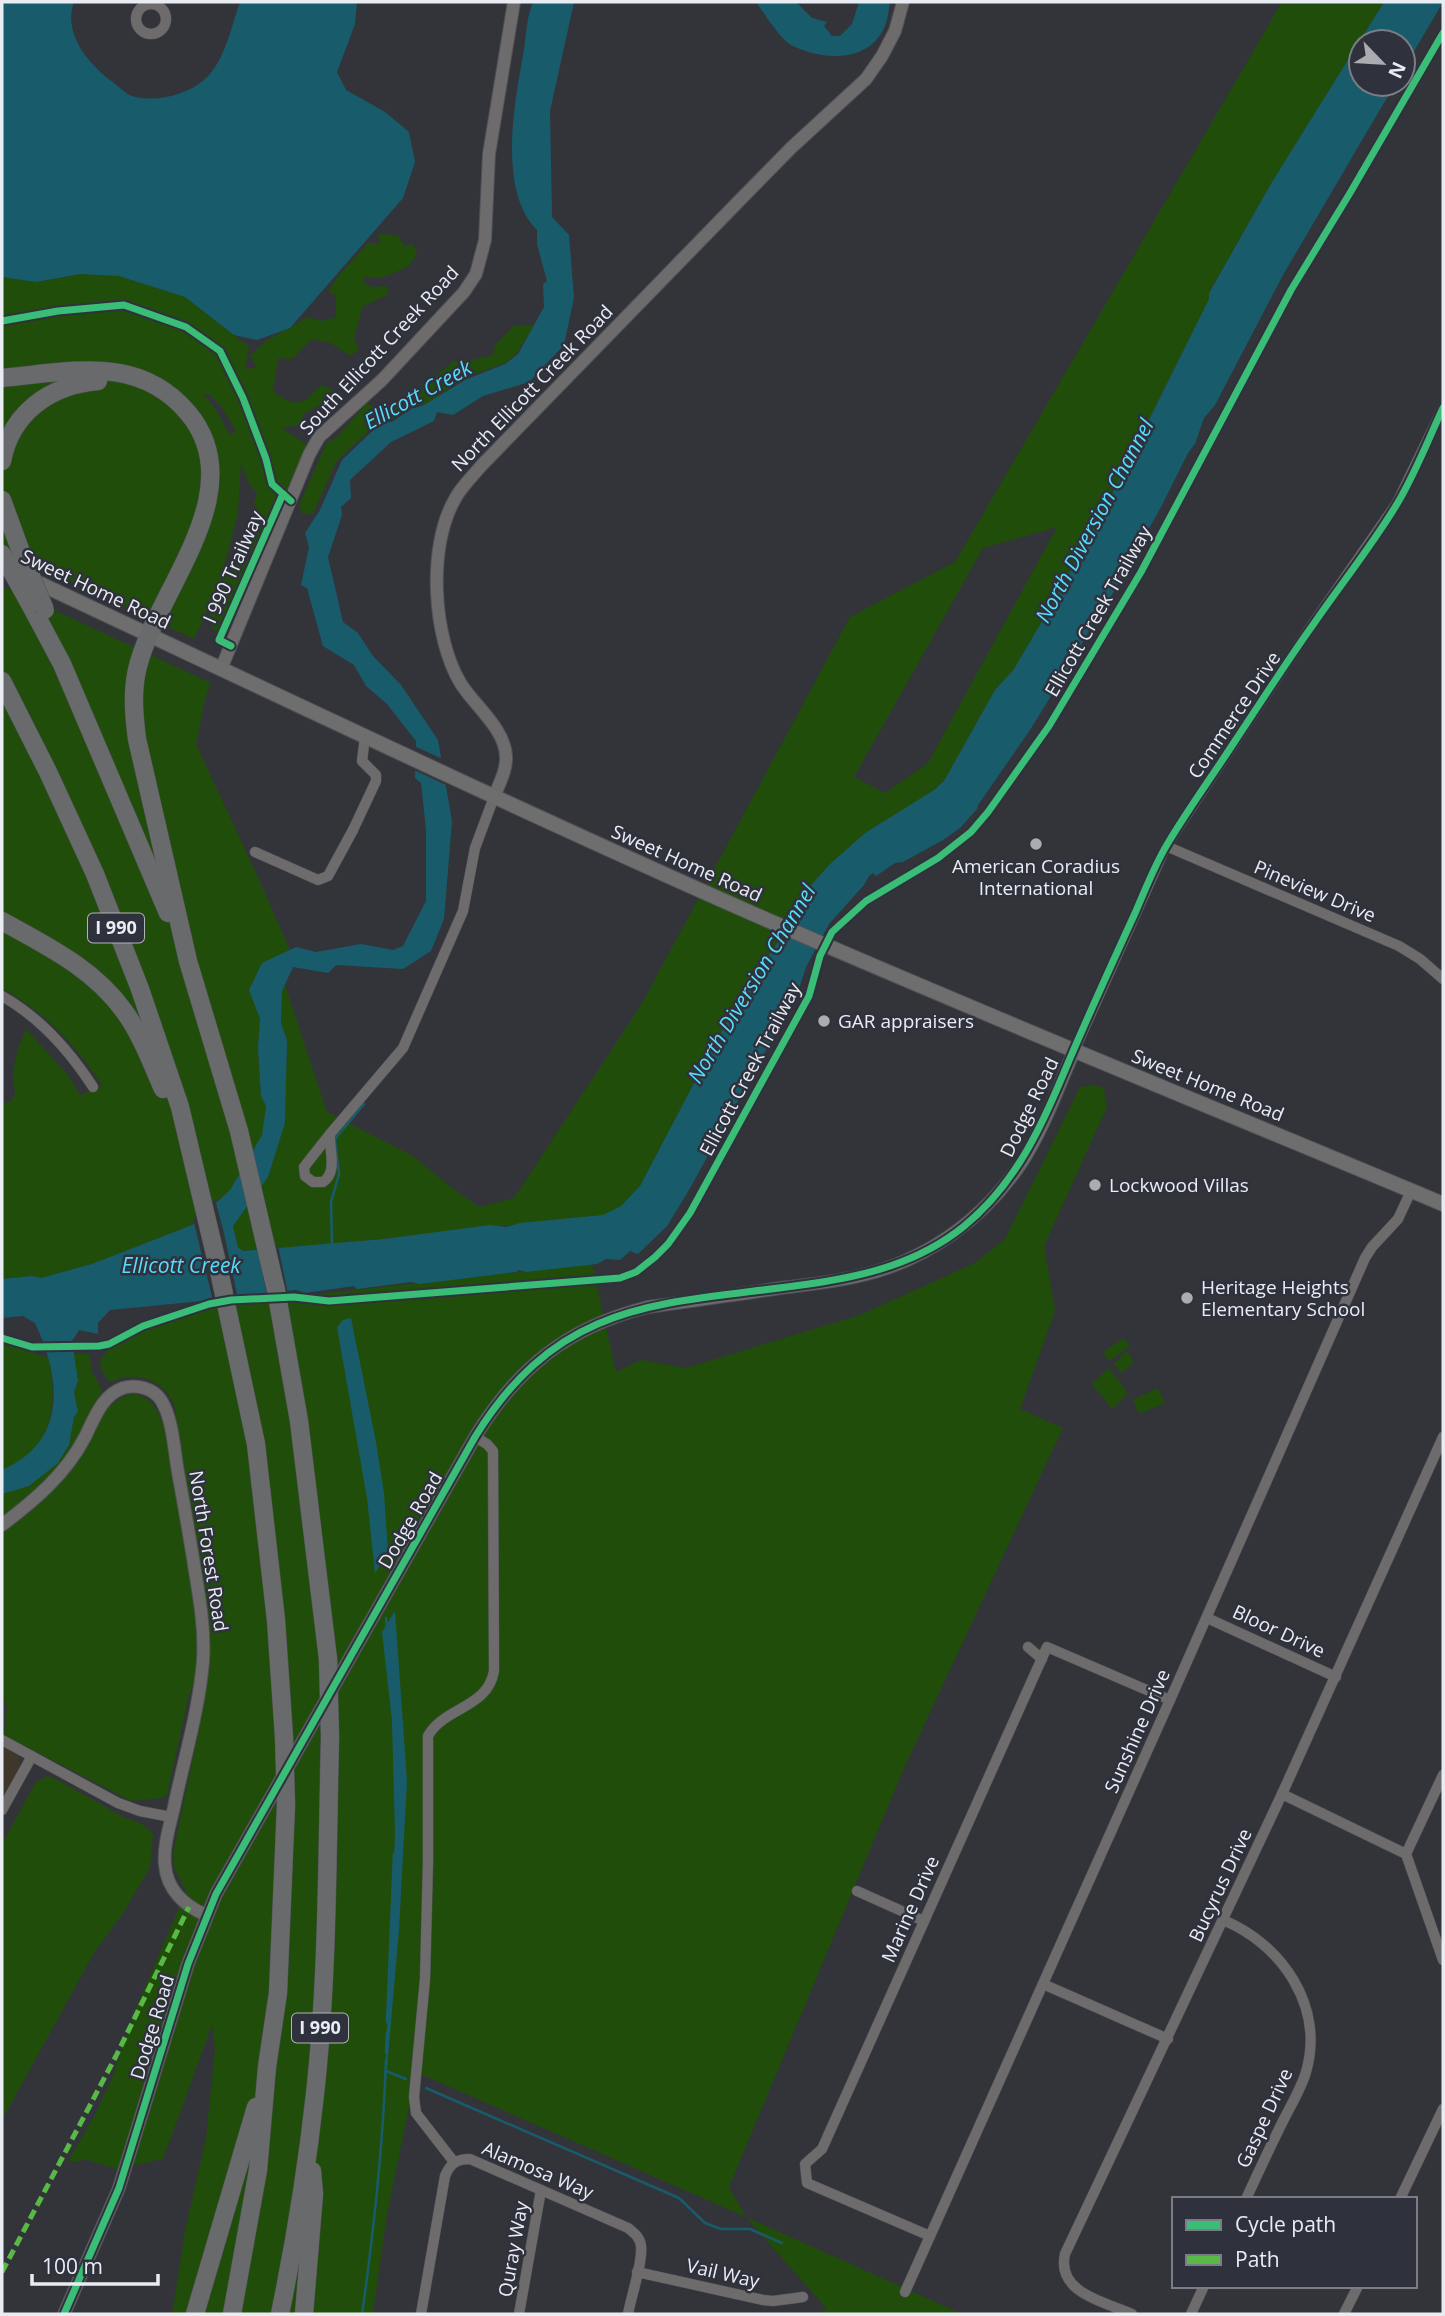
<svg xmlns="http://www.w3.org/2000/svg" width="1445" height="2316" viewBox="0 0 1445 2316" font-family="'Open Sans',sans-serif">
<rect width="100%" height="100%" fill="#32343a"/>
<polygon fill="#3f382a" points="2,1746 18,1755 20,1762 18,1771 2,1799"/>
<g fill="#214d0a" fill-rule="evenodd">
<path d="M1282,2h102l-112,180 -63,110v7l-95,191 -60,111 -40,68 -19,21 -51,91 -10,9 -69,43 -36,32 -26,29 -26,50 -27,37 -37,66 -73,139 -19,21 -18,8 -248,27 -112,9 -5,-4 -5,-21 35,-49 17,-54 2,-83 -6,-17 1,-32 3,-6 42,127 86,44 34,28 32,23 35,-9 127,-193 209,-388 105,-55zM1057,527l-129,236 -43,30 -31,-16 129,-229z"/>
<path d="M378,233l21,3 5,10 9,-2 4,10 -9,13 -27,11 -18,-1v6l11,4 12,-1 3,8 -27,13 -8,33 5,10 -9,6 -19,-13 -19,-4 -20,20 -14,-1 -5,34c26,16 28,14 48,-7l12,5 -8,12 -22,12 -1,10 -20,4 25,17 -37,82 -4,-2 -13,29 -6,-2 -1,-12 8,-7 8,-15 -8,-14 3,-12 -7,-6 -9,-23 -3,50 -18,70 17,-24 9,-2 9,8 -32,70 -7,-1 -8,-15 8,-26 -22,46 -192,-89v-273l34,5 44,-8 39,2 66,21 64,50 -4,22 12,-2 -7,-11 16,-15 42,-24 13,4 15,-4v-22l-8,-3 10,-16 30,-33h12zM203,393l6,1 14,15 13,22 -6,4 -14,-25z"/>
<polygon points="534,325 517,353 505,363 469,376 425,404 409,407 392,420 380,420 336,462 313,514 302,514 299,505 327,442 335,439 367,403 378,410 396,405 415,395 453,361 477,359 493,355 495,345 514,326"/>
<path d="M2,586l209,97 -6,16 -9,45 60,129 34,77 -28,13 -13,27 11,29 -2,30 3,47 5,10 -4,29 -32,55 -40,36 -98,38 -51,14 -9,-2 -30,3v-175l9,-3 4,-7 -2,-21 5,-24 8,-20 42,46 12,20 22,-10c-30,-44 -54,-70 -100,-97z"/>
<path d="M1094,1085l10,3 3,19 -63,139 11,65 -35,98 43,19 -159,340 -175,419 17,30 216,97h-147l12,-5 -81,-92 -330,-145 -30,148 -13,94h-201l14,-88 20,-88 9,-90 -3,-23 -49,134 -47,10 -32,-10 -7,3 -9,-1 27,-46 17,-37 25,-72 49,-115 -12,-24v-18l30,-144 6,-68 -5,-47 -31,-186c-12,-25 -38,-34 -63,-22l-6,-6 -5,-11c5,-30 83,-51 109,-59l383,-42 24,108 25,-12 45,8 174,-53 115,-52 30,-24 75,-152z"/>
<polygon points="1124,1338 1130,1346 1109,1361 1103,1352"/>
<path d="M2,1343l47,15c9,50 4,90 -47,112z"/>
<polygon points="1127,1351 1134,1361 1122,1373 1114,1364"/>
<polygon points="73,1354 89,1354 92,1372 102,1390 72,1450 48,1480 2,1519 2,1494 29,1486 69,1445 74,1417 78,1412 74,1392 78,1381"/>
<polygon points="1109,1368 1128,1393 1112,1409 1092,1384"/>
<polygon points="1158,1388 1165,1403 1139,1414 1133,1400"/>
<path d="M134,1394c10,2 16,6 22,15 15,26 18,69 23,99 8,47 21,104 19,151 -1,17 -3,21 -9,36l-22,100 -6,3 -30,3 -127,-66 3,-27 -5,-17v-161c11,-9 24,-17 35,-27 23,-24 64,-108 97,-109z"/>
<polygon points="47,1776 56,1779 123,1817 138,1822 149,1829 153,1835 150,1867 125,1910 94,1953 2,2120 2,1844 36,1782"/>
</g>
<g fill="#185c6c">
<path d="M2,2h72c-12,32 16,64 40,81 5,4 12,11 18,13 22,7 55,-1 72,-16 21,-18 27,-53 36,-78h117l-2,22 -18,48 9,18 39,22 24,20 6,30 -12,36 -113,130 -33,12 -23,-5 -49,-38 -66,-21 -39,-2 -44,8 -34,-5z"/>
<path d="M533,2h41l-24,109 2,106 17,18 5,63 -10,47 -35,37 -46,14 -30,19 -16,-3 -3,9 -43,21 -41,38 1,18 -10,9 1,8 -14,42 15,65 15,11 15,23 28,29 37,55 14,81 -8,98 -13,32 -28,18 -67,-4 -8,8 -35,-6 -11,24 -1,32 6,17 -2,83 -17,54 -35,49 5,21 5,4 141,-12 106,-14 16,2 14,-4 83,-8 18,-9 19,-20 73,-139 37,-66 27,-37 26,-50 26,-29 36,-32 69,-43 10,-9 51,-91 19,-21 40,-68 60,-111 95,-191v-6l63,-111 112,-180h59l-40,68v-28h-42v42h34l-112,191 -68,130 -11,13 -9,26 -7,9 -27,54 -52,93 -3,-1 -33,61 -43,70 -52,75 -1,4 -17,19 -17,12 -40,22 -8,1 -19,13 -3,-3 -4,3 -5,9 -35,39 -23,43 -8,25 -109,198 -22,36 -29,28 -8,-3 -10,9 -14,-1 -9,5 -71,8 -7,-2 -3,2 -96,12 -9,-2 -54,7 -3,-3 -49,7 -9,-3 -87,8 -7,3 -92,9 -12,13v11l-19,-4 -7,11 6,40 -4,11 4,20 -4,5 -5,28 -11,18 -29,23 -27,8v-24c66,-29 59,-92 33,-147l-12,-7 -21,2v-39l30,-3 9,2 51,-14 100,-39 38,-35 32,-55 4,-29 -5,-10 -3,-48 2,-29 -11,-29 13,-27 34,-16 20,5 45,-8 32,6 10,-4 23,-45v-72l-5,-46 -6,-5 1,-37 -29,-37 -21,-18 -12,-21 -31,-19 -16,-58 -6,-3 8,-38 -4,-14 15,-23 22,-50 40,-38h10l19,-13 13,-4 41,-25 40,-16 13,-10 26,-47 -1,-23 4,-3 -10,-37v-14c-40,-40 -22,-130 -13,-180 2,-16 3,-34 9,-48z"/>
<path d="M756,2h40l16,16 15,4 -3,4 8,10h8l12,-12 7,-22h31c-1,7 -2,15 -4,21 -14,41 -64,38 -95,22 -11,-6 -27,-32 -35,-43z"/>
<polygon points="351,1318 376,1442 384,1493 388,1552 375,1573 367,1498 337,1327 343,1320"/>
<polygon points="395,1611 407,1781 399,1930 384,2103 395,1834 392,1721 382,1632"/>
</g>
<g fill="#32343a">
<polygon points="412,745 445,760 448,786 412,769"/>
<polygon points="215,1199 224,1233 238,1299 213,1301 193,1219"/>
<polygon points="278,1245 288,1294 267,1296 257,1246"/>
</g>
<g fill="none" stroke-linecap="round" stroke-linejoin="round">
<g stroke="#185c6c" stroke-width="2.5">
<polyline points="332,1244 331,1202 339,1174 335,1139 364,1104"/>
<polyline points="386,1618 387,1627"/>
<polyline points="387,2022 394,1854"/>
<polyline points="386,2053 387,2032"/>
<polyline points="386,2071 406,2079"/>
<polyline points="426,2088 679,2198 705,2223 721,2229 750,2229 782,2243"/>
<path d="M362,2314c12,-84 21,-169 24,-254"/>
</g>
<g stroke="#505257" stroke-width="11">
<g id="minor">
<circle cx="151" cy="19" r="15"/>
<polyline points="1166,846 1399,946 1420,959 1443,979"/>
<polyline points="255,852 318,880 328,876 353,830 376,781 376,775 362,761 365,737"/>
<path d="M2,996c39,22 67,54 91,91"/>
<polyline points="1074,1051 1166,846 1310,628 1397,503 1443,408"/>
<polyline points="330,1134 403,1048 463,911 475,848 494,797"/>
<path d="M330,1134c-1,16 8,38 -7,48h-10l-8,-6 -1,-9z"/>
<polyline points="1207,1618 1336,1677"/>
<polyline points="1028,1647 1042,1659"/>
<polyline points="2,1740 118,1803 140,1811 171,1817"/>
<polyline points="1282,1794 1406,1854 1443,1960"/>
<polyline points="2,1810 32,1756"/>
<polyline points="1406,1854 1443,1775"/>
<polyline points="857,1891 924,1921"/>
<path d="M1223,1920c59,24 102,87 83,152 -5,17 -15,33 -23,49 -13,26 -25,52 -37,78"/>
<polyline points="1043,1984 1168,2039"/>
<path d="M454,2162l-38,-49 -2,-16 11,-118 3,-117v-126c16,-29 60,-28 66,-65l-1,-220 -6,-7 -12,-7"/>
<polyline points="1400,2199 1443,2109"/>
<polyline points="930,2236 807,2183 805,2164 822,2149 1047,1647 1170,1700"/>
<polyline points="637,2272 763,2300 773,2301 803,2297"/>
<polyline points="905,2292 1170,1700 1365,1258 1372,1247 1398,1219 1411,1191"/>
<path d="M421,2314l24,-138c5,-12 11,-17 25,-17l158,69c6,5 12,9 13,18 2,16 -10,51 -13,68"/>
<polyline points="519,2314 541,2190"/>
<path d="M1132,2314c-27,-12 -76,-21 -67,-60l217,-460 161,-357"/>
<polyline points="1191,2314 1204,2286"/>
<polyline points="1344,2314 1358,2286"/>
</g>
</g>
<g stroke="#505257" stroke-width="14">
<g id="tertiary">
<polyline points="221,669 309,455 319,437 382,380 464,292 476,274 485,240 489,154 514,2"/>
<path d="M494,797c5,-13 13,-27 12,-41 -1,-27 -31,-50 -45,-72 -28,-46 -34,-137 -6,-185 6,-12 18,-23 26,-33l255,-262 55,-56 75,-69 16,-23 13,-25 8,-29"/>
<path d="M2,1525c33,-25 64,-51 83,-88 9,-18 17,-42 38,-49 13,-4 30,0 38,12 12,19 13,50 17,72 6,33 12,66 17,99 5,30 10,60 8,90 -4,49 -19,98 -29,146 -4,18 -11,39 -9,58 2,25 20,41 41,50"/>
<path d="M64,2314l55,-126 69,-224 28,-70 259,-457c43,-70 93,-110 173,-130 44,-6 88,-12 132,-19 27,-3 54,-6 79,-12 67,-15 125,-57 163,-114 22,-34 36,-74 52,-111"/>
</g>
</g>
<g stroke="#505257" stroke-width="16">
<path id="secondary" d="M30,579c239,112 477,226 719,333 230,101 463,195 694,292"/>
</g>
<g stroke="#505257" stroke-width="19">
<g id="motorway">
<path d="M2,378c68,-6 137,-25 187,36 64,79 -34,177 -52,256 -5,23 -3,46 0,69l51,222 51,170 37,159 23,131 29,238"/>
<path d="M2,461c9,-48 48,-76 96,-80"/>
<polyline points="2,500 21,552"/>
<polyline points="30,604 62,664 168,913"/>
<polyline points="2,681 48,772 95,874 140,989 180,1107 219,1271 256,1444 276,1620 284,1737"/>
<path d="M2,921c45,25 91,47 122,90 17,23 28,53 39,78"/>
<polyline points="195,2314 256,2107"/>
<polyline points="232,2314 258,2170 267,2067 278,1993 286,1805"/>
<path d="M280,2314c15,-73 27,-146 35,-220 13,-118 12,-237 15,-356"/>
<polyline points="304,2314 314,2194 312,2171"/>
</g>
</g>
<use href="#minor" stroke="#6d6b6b" stroke-width="10"/>
<use href="#tertiary" stroke="#6d6b6b" stroke-width="12"/>
<use href="#secondary" stroke="#6e6e6f" stroke-width="14"/>
<use href="#motorway" stroke="#696a6b" stroke-width="18"/>
<g stroke="#505257" stroke-width="19" stroke-linecap="butt">
<g id="motorway-bridge">
<polyline points="21,552 45,610"/>
<polyline points="2,554 30,604"/>
<polyline points="328,1659 330,1738"/>
<polyline points="284,1737 286,1805"/>
</g>
</g>
<use href="#motorway-bridge" stroke="#696a6b" stroke-width="18"/>
<polyline stroke="#58b947" stroke-width="5" stroke-dasharray="10 5" stroke-linecap="butt" points="2,2272 116,2056 189,1907"/>
<g stroke="#2f323d" stroke-width="11">
<g id="cycleway">
<polyline points="2,321 58,311 124,305 186,327 220,351 243,398 266,459 272,484 291,501"/>
<polyline points="231,646 219,640 283,494"/>
<polyline points="2,1338 32,1347 99,1346 109,1344 143,1326 209,1304 231,1300 294,1297 329,1301 620,1278 636,1272 655,1257 668,1244 690,1213 809,996 820,956 832,932 866,901 938,858 971,832 988,812 1049,726 1141,572 1291,290 1350,193 1443,33"/>
<path d="M64,2314l55,-126 69,-224 28,-70 259,-457c87,-141 188,-132 334,-153 56,-8 109,-21 154,-57 56,-45 81,-107 108,-171 21,-49 43,-97 65,-145 10,-23 19,-47 32,-68 21,-35 45,-68 67,-102 26,-39 52,-80 80,-119 27,-39 58,-78 82,-118 18,-30 31,-64 46,-96"/>
</g>
</g>
<use href="#cycleway" stroke="#3abd76" stroke-width="7"/>
</g>
<g fill="#aaacb2" stroke="#2f323d" stroke-width="2.5">
<circle cx="1036" cy="844" r="7"/>
<circle cx="824" cy="1021" r="7"/>
<circle cx="1095" cy="1185" r="7"/>
<circle cx="1187" cy="1298" r="7"/>
</g>
<g text-anchor="middle" stroke-width="5" stroke-linejoin="round" paint-order="stroke">
<g fill="#2f323d" stroke="#b2b4bc" stroke-width="2">
<rect x="88" y="913.5" width="56" height="29" rx="5"/>
<rect x="292" y="2013.5" width="56" height="29" rx="5"/>
</g>
<g font-size="18" font-weight="bold" fill="#eaecf3">
<text x="116" y="934">I 990</text>
<text x="320" y="2034">I 990</text>
</g>
<g font-size="19" fill="#eaecf3" stroke="#2f323d">
<text transform="translate(379 350) rotate(-47)" y="7">South Ellicott Creek Road</text>
<text transform="translate(532 388) rotate(-46)" y="7">North Ellicott Creek Road</text>
<text transform="translate(233 567) rotate(-66)" y="7">I 990 Trailway</text>
<text transform="translate(96 589) rotate(25)" y="7">Sweet Home Road</text>
<text transform="translate(1098 611) rotate(-60)" y="7">Ellicott Creek Trailway</text>
<text transform="translate(1234 715) rotate(-56)" y="7">Commerce Drive</text>
<text transform="translate(687 863) rotate(24)" y="7">Sweet Home Road</text>
<text transform="translate(1315 891) rotate(23)" y="7">Pineview Drive</text>
<text transform="translate(750 1069) rotate(-62)" y="7">Ellicott Creek Trailway</text>
<text transform="translate(1208 1085) rotate(22)" y="7">Sweet Home Road</text>
<text transform="translate(1029 1107) rotate(-64)" y="7">Dodge Road</text>
<text transform="translate(410 1520) rotate(-60)" y="7">Dodge Road</text>
<text transform="translate(209 1551) rotate(81)" y="7">North Forest Road</text>
<text transform="translate(1279 1631) rotate(25)" y="7">Bloor Drive</text>
<text transform="translate(1137 1731) rotate(-66)" y="7">Sunshine Drive</text>
<text transform="translate(1220 1885) rotate(-65)" y="7">Bucyrus Drive</text>
<text transform="translate(910 1909) rotate(-66)" y="7">Marine Drive</text>
<text transform="translate(152 2027) rotate(-73)" y="7">Dodge Road</text>
<text transform="translate(1264 2118) rotate(-65)" y="7">Gaspe Drive</text>
<text transform="translate(538 2170) rotate(23)" y="7">Alamosa Way</text>
<text transform="translate(513 2249) rotate(-80)" y="7">Quray Way</text>
<text transform="translate(723 2273) rotate(13)" y="7">Vail Way</text>
</g>
<g font-size="19" fill="#eaecf3" stroke="#2f323d" text-anchor="start">
<text x="1036" y="873" text-anchor="middle">American Coradius<tspan x="1036" dy="22">International</tspan></text>
<text x="838" y="1028">GAR appraisers</text>
<text x="1109" y="1192">Lockwood Villas</text>
<text x="1201" y="1294">Heritage Heights<tspan x="1201" dy="22">Elementary School</tspan></text>
</g>
<g font-size="21" font-style="italic" fill="#57dcfd" stroke="#2f323d">
<text transform="translate(418 395) rotate(-29)" y="7">Ellicott Creek</text>
<text transform="translate(1095 521) rotate(-62)" y="7">North Diversion Channel</text>
<text transform="translate(752 984) rotate(-59)" y="7">North Diversion Channel</text>
<text x="181" y="1273">Ellicott Creek</text>
</g>
</g>
<rect width="1445" height="2316" fill="none" stroke="#eaecf3" stroke-width="7"/>
<rect x="1172" y="2197" width="245" height="91" fill="#2f323d" stroke="#7a7c86" stroke-width="2"/>
<rect x="1186" y="2220" width="35" height="10" fill="#3abd76" stroke="#7a7c86" stroke-width="2"/>
<text x="1235" y="2232" font-size="21" fill="#eaecf3">Cycle path</text>
<rect x="1186" y="2255" width="35" height="10" fill="#58b947" stroke="#7a7c86" stroke-width="2"/>
<text x="1235" y="2267" font-size="21" fill="#eaecf3">Path</text>
<g transform="translate(1382 63) rotate(115)"><circle r="33" fill="#2f323d" stroke="#7a7c86" stroke-width="2"/>
<path d="M0-5L12 26L0 18L-12 26Z" fill="#aaacb2"/>
<text y="-10" font-size="19" font-weight="bold" text-anchor="middle" fill="#eaecf3">N</text>
</g>
<path d="M32 2274v10h126v-10" fill="none" stroke="#eaecf3" stroke-width="3.5"/>
<text x="42" y="2274" font-size="21" fill="#eaecf3" stroke="#2f323d" stroke-width="5" paint-order="stroke">100 m</text>
</svg>
